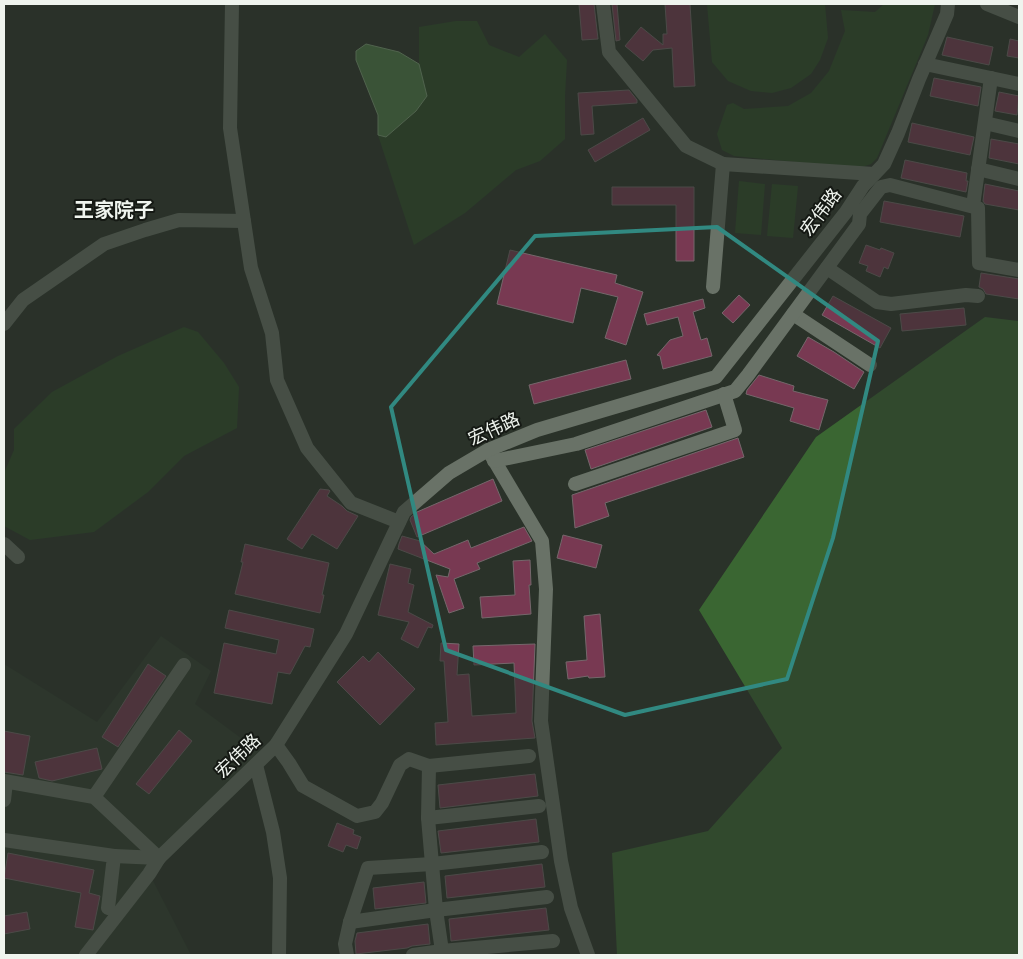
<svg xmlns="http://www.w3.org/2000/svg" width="1023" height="959" viewBox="0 0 1023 959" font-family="'IBM Plex Sans','Noto Sans SC',sans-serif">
<rect width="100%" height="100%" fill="#2a3229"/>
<polygon fill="#313d2f" points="161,636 211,671 195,704 265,756 149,873 191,955 4,955 4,664 97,722"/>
<g fill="#2d4a27">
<polygon points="707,4 825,4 828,38 820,60 811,74 791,88 772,93 751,91 728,81 712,62"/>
<polygon points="884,4 935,4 928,35 877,158 871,164 859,168 734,156 722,150 717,134 727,105 733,103 744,109 788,106 811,93 829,71 845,31 841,10 875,12"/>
<polygon points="456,21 477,21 489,45 519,57 545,34 567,60 565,96 565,139 540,161 516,170 465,213 414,245 378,135 386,137 416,111 427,96 419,64 419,27"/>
<polygon points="739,181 765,184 761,235 735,233"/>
<polygon points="772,184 798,186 793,238 767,236"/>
<polygon points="184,327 198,332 224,363 239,387 237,428 184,456 148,492 94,532 30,540 4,526 4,473 14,450 14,429 52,392 118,356"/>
</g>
<polygon fill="#3a6632" points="985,317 1019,321 1019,955 617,955 612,853 708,831 782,748 699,610 816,437"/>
<polygon fill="#4f7c47" stroke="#7fa079" points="366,44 399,52 419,64 427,96 416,111 386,137 378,135 378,115 356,60 356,51"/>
<g fill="#783952" stroke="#75676b">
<polygon points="579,4 594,4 598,39 582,40"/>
<polygon points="612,4 617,4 620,40 616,41"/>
<polygon points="665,4 690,4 695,86 674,87 672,48 653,50 643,61 625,46 641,27 663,45 663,34 667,34"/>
<polygon points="947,37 993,47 989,65 942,55"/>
<polygon points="1010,39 1019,41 1019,58 1007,56"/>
<polygon points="934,78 981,87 978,106 930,96"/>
<polygon points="629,90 637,100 637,103 592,106 594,134 581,135 578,93"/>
<polygon points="999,92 1019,96 1017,115 995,111"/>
<polygon points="643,118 650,130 595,162 588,150"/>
<polygon points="912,123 974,137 970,155 908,142"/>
<polygon points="991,139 1019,144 1019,164 989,158"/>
<polygon points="905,160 967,173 966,181 968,181 966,192 901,178"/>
<polygon points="985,184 1019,191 1019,210 985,204 983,201"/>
<polygon points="612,187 694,187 694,261 676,261 676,205 612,205"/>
<polygon points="884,201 964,216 960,237 880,222"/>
<polygon points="866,245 880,250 881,248 894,253 888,269 884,267 880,277 866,271 868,266 859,263"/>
<polygon points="510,250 617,275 615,283 643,292 626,345 605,338 618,297 581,288 573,323 497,304"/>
<polygon points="981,273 1019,279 1019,299 986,294 983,289 979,287"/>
<polygon points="739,295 750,305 733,323 722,313"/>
<polygon points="833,296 891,328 880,348 822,315"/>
<polygon points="703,299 705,308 693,312 701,340 707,338 712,356 663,369 660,356 657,355 670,340 683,336 678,317 647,325 644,314"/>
<polygon points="964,308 966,325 902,331 900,314"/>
<polygon points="808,337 834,352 864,372 854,389 797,356"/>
<polygon points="626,360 631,379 534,404 529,385"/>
<polygon points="759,375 794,386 793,391 828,400 819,430 790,421 794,408 746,394 747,390"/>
<polygon points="706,410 712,427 591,469 585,450"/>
<polygon points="738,438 744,457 605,503 609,516 575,528 572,495"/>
<polygon points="493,479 502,501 417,537 410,520 411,517 417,512"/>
<polygon points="320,489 329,490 330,491 327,496 342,506 347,511 358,516 337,549 312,534 302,549 287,539"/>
<polygon points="524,527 532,541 477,563 480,569 454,579 464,608 449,613 436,575 448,577 450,569 398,549 399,544 402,536 420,541 434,554 468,540 471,548"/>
<polygon points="563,535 602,545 596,568 557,558"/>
<polygon points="245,544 329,563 322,595 324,595 320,613 235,594 243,562 241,562"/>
<polygon points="530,560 531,585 529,585 531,614 482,618 480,597 515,595 513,561"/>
<polygon points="390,564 411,569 408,583 414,585 408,612 433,625 432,628 428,627 418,648 401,639 409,622 378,615"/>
<polygon points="229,610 314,629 310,647 305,646 290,674 278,672 272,704 214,693 224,643 276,654 279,640 225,628"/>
<polygon points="600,614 605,677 589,678 588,676 568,679 566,662 587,660 584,616"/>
<polygon points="441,643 459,644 457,675 469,674 472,716 516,713 514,663 474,665 473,646 535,644 532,721 535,738 436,745 435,723 448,722 444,661 440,661"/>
<polygon points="378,652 415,689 380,725 337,682 363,656 369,662"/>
<polygon points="148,664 166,676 118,747 102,737"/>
<polygon points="179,730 192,741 149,794 136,784"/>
<polygon points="4,731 30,736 23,775 4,772"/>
<polygon points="97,748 102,769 52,781 39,778 35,762"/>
<polygon points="535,774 538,796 440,808 438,785"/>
<polygon points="536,819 539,842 441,853 438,831"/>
<polygon points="337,823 354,830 353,834 361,837 357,849 346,845 343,852 328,846"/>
<polygon points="8,853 94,870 89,893 100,896 93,930 75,927 81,893 4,878"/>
<polygon points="542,864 545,887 447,898 445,876"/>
<polygon points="424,882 426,903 375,909 373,888"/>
<polygon points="546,908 549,930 451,941 449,919"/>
<polygon points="27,912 30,929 4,934 4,916"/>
<polygon points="428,924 430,944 412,946 407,948 356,954 355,941 357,933"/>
</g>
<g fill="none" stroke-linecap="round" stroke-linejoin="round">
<g stroke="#697267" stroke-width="14">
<polyline points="232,4 230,128 251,268 272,333 277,380 307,448 351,503 399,522"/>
<polyline points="603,4 609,52 686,146 723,164"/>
<polyline points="987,4 1019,17"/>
<polyline points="925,64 1019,84"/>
<polyline points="985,123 1019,131"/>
<polyline points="978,169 1019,179"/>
<polyline points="973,206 991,78"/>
<polyline points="827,268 877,302 891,304 966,295 978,296"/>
<polyline points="713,287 723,164 874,174"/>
<polyline points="793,314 870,365"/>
<polyline points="4,324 23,300 104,244 145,230 179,220 244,221"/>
<polyline points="491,455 542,541 546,589 541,721 561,861 571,908 588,955"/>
<polyline points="494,461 576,444 735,391 748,375 859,224 860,214 881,187 890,185 978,208 979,263 1019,270"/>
<polyline points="575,484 735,430 724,394"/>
<polyline points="4,544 18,557"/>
<polyline points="276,745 289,763 303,786 357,816 375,812 382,803 400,765 409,759 429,766 529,756"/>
<polyline points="256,765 273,832 280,878 279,955"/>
<polyline points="429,766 428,818 436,910 442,951"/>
<polyline points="4,781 94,797 159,858"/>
<polyline points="94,797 184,665"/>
<polyline points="4,800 6,782"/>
<polyline points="428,818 539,806"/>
<polyline points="4,840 114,856 108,908"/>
<polyline points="114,856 159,858"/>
<polyline points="350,922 436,910 547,897"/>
<polyline points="86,955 149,874 159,858 276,745 346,634 404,512 449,473 488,450 537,430 716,377 846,212 863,186 884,164 898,133 919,79 947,14 948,4"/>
<polyline points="347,955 345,944 350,922 368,868 432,864 542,852"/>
<polyline points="413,955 442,951 553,941"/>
</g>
</g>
<path d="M0 0H1023V959H0ZM717,227l161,114 -45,197 -46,141 -162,36 -179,-65 -55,-243 144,-171z" fill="#2a3229" fill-opacity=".55" fill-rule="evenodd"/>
<path fill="none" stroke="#318981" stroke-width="4" stroke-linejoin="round" d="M717,227l161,114 -45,197 -46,141 -162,36 -179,-65 -55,-243 144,-171z"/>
<g text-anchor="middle" stroke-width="4" stroke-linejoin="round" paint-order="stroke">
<g font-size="18" fill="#eff4ee" stroke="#151914">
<text transform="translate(821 212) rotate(-53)" y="6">宏伟路</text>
<text transform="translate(494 429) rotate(-25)" y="6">宏伟路</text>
<text transform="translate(238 756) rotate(-44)" y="6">宏伟路</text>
</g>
<g font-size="20" font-weight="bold" fill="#eff4ee" stroke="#151914">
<text x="114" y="217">王家院子</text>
</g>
</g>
<rect width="1023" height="959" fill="none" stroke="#eff4ee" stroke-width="10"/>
</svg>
